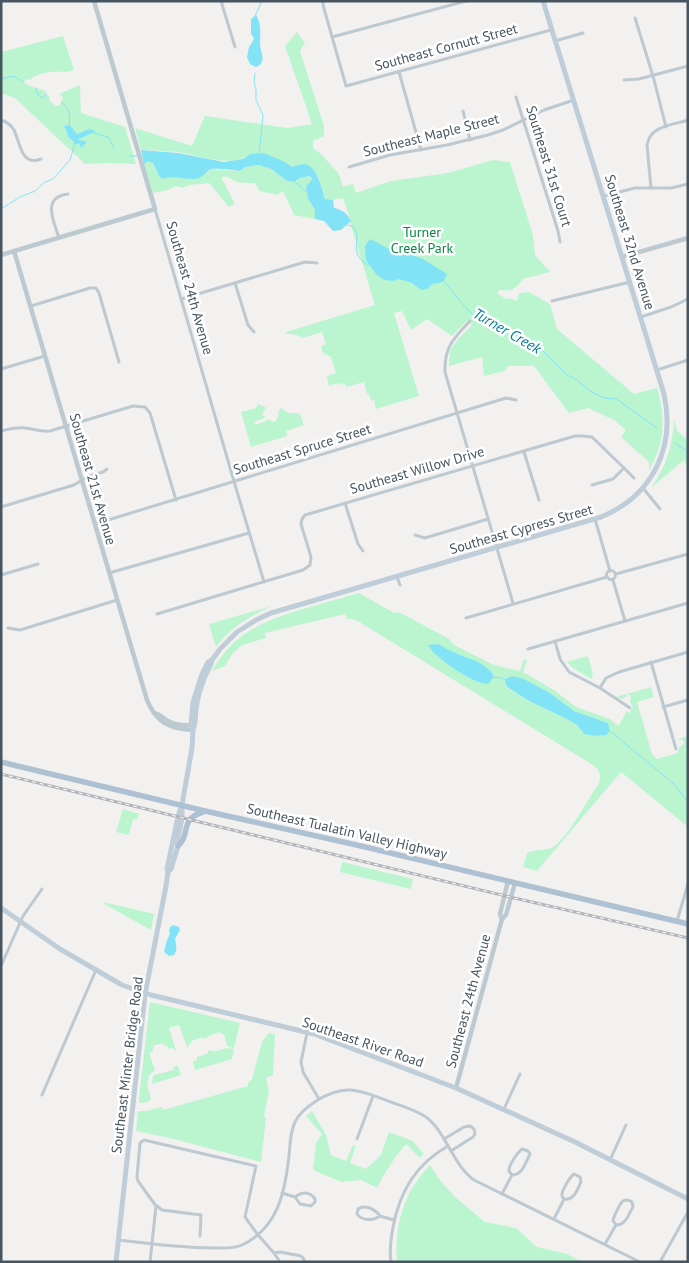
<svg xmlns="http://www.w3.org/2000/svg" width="689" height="1263" viewBox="0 0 689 1263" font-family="'PT Sans',sans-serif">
<rect width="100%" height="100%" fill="#f3f0f0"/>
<g fill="#bbf5cf" fill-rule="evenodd">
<path d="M297,32l8,11 -5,8 24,75v10l-11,5v7l8,6 18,20 4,13 10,-3 3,9 35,-12 57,-8 45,-13 17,2 23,73 2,20 15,17 -27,7c-7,10 -11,13 -23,11l-3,3 9,6 4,-1 7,3 2,-8 10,-1 21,12 7,25 77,65 23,-6c9,30 8,55 -8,82v-8l-28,-25 5,-7 -12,-10 -26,-12 -19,5 -35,-47h-26l-3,5 -21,5 -2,-19 -33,9 1,-16 9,-12 13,-13 -4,-5 -16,16 -25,-17 -16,11 -9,-19 -8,2 25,83 -43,13 -2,-9 -3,1 -2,-7h-2l-3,-12 -18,5 -1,-4 -6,2 -1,-2 -9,3 -2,-10 9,-3 -5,-16 -8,-4 -2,-7 5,-2 -4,-12 -19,6 -10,-4h-7v-2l89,-27 -25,-83 1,-1 -8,-23 -10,2 -8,-1 -6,-21 -16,-14 -11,3c-13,-9 -27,-10 -42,-13 -21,15 -49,1 -73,-2 -12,-1 -24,-2 -36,-2l-6,-22 57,18 13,-30 82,12 25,-4 -27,-78z"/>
<path d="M63,36l11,34c-8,3 -15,1 -24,2 -4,1 -11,2 -15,4 -3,2 -4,4 -7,4l-2,-1 -2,3c7,7 17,5 23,11l-2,3h4l1,1 -1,3 7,6 4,-1 3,-7 -4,-4 21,-9 1,28 44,14 11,37 -29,-1 -22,1 -70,-66 -14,-5v-41zM67,125h3l7,9 12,-5 -5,7 -5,3 1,3 -5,3 -2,-4 -5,-4z"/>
<path d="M148,161l5,2 6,13 12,1 36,-4 4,-4 29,2 5,-4 15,-2 10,4 17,12 7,1 6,-4 10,-2 2,3 -6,8 2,12 7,11v9l-21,-4 -11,-24 -6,4 -17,-4 -5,-8c-4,0 -14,0 -18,-1 -8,-3 -6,-6 -16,-5l14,27 -6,3 -20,-24 -20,2 -7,3 -6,-2 -8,4 -15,3 -9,-29z"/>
<polygon points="258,404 267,408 265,409 262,415 266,417 254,422 255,425 266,421 268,419 273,422 275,422 279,415 278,414 280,408 289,413 297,413 300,414 304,425 286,431 287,436 251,447 241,412 256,408"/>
<path d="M674,419l3,12 11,9v30l-4,-10 -33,28c15,-21 22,-43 23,-69z"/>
<path d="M359,593l35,20 5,-1 50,27 5,6 40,20 26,6 4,-12 3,1 -4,12 31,18 22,17 34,12 7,6h2l8,-14 3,2 3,-6 -3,-5 1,-6 -3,-2 -2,3 -4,2 -6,-2 35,-10 3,10 -17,5 15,52 5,5 21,-6 1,-6 5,-3 -1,-4h-7l12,-4v91l-67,-55 -84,99 -14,-4 4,-14c9,-5 17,-1 26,-6 14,-8 36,-50 46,-64 2,-8 1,-13 -6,-18l-237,-145 -5,-1h-4l-2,-5 -80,19 1,5 -24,7 -9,8 -8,13 -13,5c23,-40 52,-50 94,-63 18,-5 35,-10 53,-15zM524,679l26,14 24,18 34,12 -3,12 -10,1 -11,-2 -7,-9 -8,-5 -40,-19 -22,-13 -2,-6z"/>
<path d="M272,606c-22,10 -41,21 -56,41l-7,-23z"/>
<polygon points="588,656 593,675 591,679 573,668 567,662"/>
<polygon points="123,809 139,814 137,819 133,819 129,835 116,832"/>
<polygon points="342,862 413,879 411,889 340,872"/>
<polygon points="103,902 154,914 151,930 104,904"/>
<polygon points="150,1002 240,1023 234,1048 227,1046 224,1034 221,1034 220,1032 208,1036 208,1037 204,1039 203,1037 191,1041 192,1043 188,1044 189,1047 187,1047 179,1025 169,1028 176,1050 174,1050 173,1048 168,1049 167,1045 164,1046 163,1043 153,1046 154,1049 152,1050 153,1052 149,1053 155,1070 149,1075 147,1085 151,1099 148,1102 141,1103 139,1102 139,1099"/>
<polygon points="269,1033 275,1034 273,1075 266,1078 269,1091 264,1116 266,1118 261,1162 174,1139 136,1131 138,1111 146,1111 162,1107 163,1110 248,1086 248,1083 252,1079 262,1042"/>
<polygon points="227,1048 234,1049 232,1059 195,1070 193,1061 197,1060 197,1057 208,1053 208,1051 212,1050 213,1052"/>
<polygon points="178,1066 181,1075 152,1084 153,1076 154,1075 174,1070 173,1067"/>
<path d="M312,1111l14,24 5,20 15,6 7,-16 3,1 -6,17 16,6 15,-14 8,-23 24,9 11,13 -4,4 -14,-14c-12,14 -21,28 -29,44l-16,-8 -19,2 -29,-12 3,-27 6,-9 -16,-18z"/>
<path d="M430,1165l9,14 15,17 31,26 31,6 21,19 30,7 15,8h-185c-3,-36 7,-71 33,-97z"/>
</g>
<g fill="#83e3f6">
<path d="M256,15c6,9 4,19 4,29 0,6 4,12 2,17 -1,4 -2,4 -6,6l-6,-3 -3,-7 2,-10 4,-6 1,-3 -3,-4v-15z"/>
<polygon points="70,125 77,134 89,129 96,131 79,139 80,141 81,140 87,142 81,148 79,143 75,145 73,141 68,137 67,132 64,126"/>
<path d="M141,150l37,3 46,9 19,-3 7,-5 14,-1 21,9 7,5c3,-1 8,-3 11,-3 14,0 19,25 22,35l8,1 1,8c9,2 13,5 17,13l-10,9 -8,1 -9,-10 -9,-2v-9l-7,-11 -2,-12 6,-8 -2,-3 -10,2 -6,4 -7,-1 -16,-12 -12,-4 -14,2 -5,4c-5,-1 -24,-3 -29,-2 -6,3 -7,9 -17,10 -11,0 -22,-4 -32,0l-3,-3 -6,-13 -5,-2 -4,3z"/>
<path d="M370,239l19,10 32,9 26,16 -3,7c-4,2 -7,2 -11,3 -6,3 -2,5 -12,6l-9,-7 -13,-4 -6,2 -9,-1 -8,-6 -10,-14 -1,-14z"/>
<path d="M438,644c7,4 15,8 22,11 15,6 21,6 33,19v4l-5,6c-15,0 -53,-26 -60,-39z"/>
<polygon points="512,676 524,679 550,693 574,711 608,723 610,731 606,735 595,736 584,734 577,725 569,720 529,701 507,687 505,682 506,679"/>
<path d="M173,925l6,2 1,3 -5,9c1,6 3,10 -1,16l-5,1 -5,-4 3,-12 3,-6 -1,-3 1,-4z"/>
</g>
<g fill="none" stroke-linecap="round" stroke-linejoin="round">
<g stroke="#83e3f6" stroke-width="1">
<polyline points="255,16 262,1"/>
<polyline points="255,73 254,82 256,90 256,100 263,115 259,155"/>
<polyline points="1,79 14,76 23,82"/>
<polyline points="36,88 36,91 41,98 47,95"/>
<path d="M61,102c10,8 9,13 8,25"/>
<polyline points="90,133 94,133 108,137 114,148"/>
<polyline points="130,156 138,156"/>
<polyline points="294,181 308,193"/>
<polyline points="1,209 20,197 35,191 45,182 53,179 70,160 75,143"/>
<path d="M347,225c18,4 5,18 11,30 2,5 7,8 12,11"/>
<polyline points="444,281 461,302 472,314 515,334 541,349 567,375 577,380 590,391 604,398 616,399 657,428"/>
<polyline points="675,443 688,452"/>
<polyline points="491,677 502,678 506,680"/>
<polyline points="610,731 674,784 688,802"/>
</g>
<g stroke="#bdc9d1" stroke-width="3">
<polyline points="221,1 235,47"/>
<polyline points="323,1 323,5 346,86 551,30"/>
<polyline points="635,18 653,76 666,127"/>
<polyline points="332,37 466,1"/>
<polyline points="555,41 583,33"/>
<polyline points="399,72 421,150"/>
<polyline points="624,80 639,79 688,66"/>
<polyline points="516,97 558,231 560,242"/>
<polyline points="463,111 470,140"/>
<path d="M1,120c6,2 10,5 13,10 6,12 7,37 27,29"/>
<polyline points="349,167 390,155 447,145 488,135 503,130 544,110 574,100"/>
<path d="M651,188l-4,-43c1,-4 2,-8 5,-11 8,-9 25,-10 36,-14"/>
<polyline points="604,196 635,188 671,188 688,184"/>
<polyline points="155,209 233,478 264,582"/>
<path d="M59,238c-5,-16 -18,-41 9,-44"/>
<polyline points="235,283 248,325 254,332"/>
<polyline points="181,299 305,262 317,263"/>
<polyline points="552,301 630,282"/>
<polyline points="31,306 90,288 96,288 99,293 119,362"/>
<polyline points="641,317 671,307 688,299"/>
<path d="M470,321c-16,17 -26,26 -25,51l68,231"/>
<polyline points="1,369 45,356"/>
<polyline points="657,370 688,360"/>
<path d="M1,431c8,-2 16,-4 24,-3 9,1 16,4 25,3l83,-25 12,1 5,6 26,87"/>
<polyline points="524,452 539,500"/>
<polyline points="624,468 634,478"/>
<polyline points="643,488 660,509"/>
<polyline points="345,503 358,544 363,551"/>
<polyline points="1,507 74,485 89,476 103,472 107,469"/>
<polyline points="595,519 610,571"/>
<polyline points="95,524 506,398 516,400"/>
<polyline points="415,535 425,538 488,519"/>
<circle cx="611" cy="575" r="4.5"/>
<polyline points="109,573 249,533"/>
<polyline points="616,574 688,554"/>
<polyline points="1,575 38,564"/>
<polyline points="397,577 400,585"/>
<polyline points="613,580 625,621"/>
<polyline points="157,614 303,570 310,565 311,557 301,524 302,519 305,515 575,436 583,436 592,437 624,468 613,479 592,485"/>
<polyline points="466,618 607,577"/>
<polyline points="8,628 20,630 117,600"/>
<polyline points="555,641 560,659 569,672 600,688 630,708"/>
<polyline points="528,649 688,603"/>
<polyline points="651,662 676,749"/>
<polyline points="600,688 606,678 619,672 688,652"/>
<polyline points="663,707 688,700"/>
<polyline points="677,921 688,884"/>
<polyline points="1,966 23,916 42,889"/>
<polyline points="307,1033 301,1062 303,1072 319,1099"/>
<polyline points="42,1095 96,970"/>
<polyline points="504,1109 520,1074"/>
<polyline points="357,1139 373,1096"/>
<polyline points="444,1139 464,1127 470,1126 474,1129 475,1134 473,1137 451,1151"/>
<polyline points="610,1160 626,1125"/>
<path d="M282,1193l13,4 5,7 11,2 4,-4v-3c-5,-8 -13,-7 -20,-2"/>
<path d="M502,1194l10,-19c10,0 13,-11 17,-19l1,-2 -2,-3 -6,-2c-4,3 -14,17 -13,22 1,2 2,3 3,4"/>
<polyline points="157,1206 162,1210 201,1215 200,1236"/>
<path d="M380,1216c-5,-7 -15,-12 -22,-7l-1,5c5,7 16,7 23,2l14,4"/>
<path d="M554,1219l10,-20c10,2 13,-9 17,-17l-1,-5 -6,-3c-4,3 -13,17 -12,22 0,1 1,2 2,3"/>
<path d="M118,1240c32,4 63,8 95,8 9,0 20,1 29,-3 36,-17 43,-53 47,-89 1,-11 1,-24 6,-34 4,-9 12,-15 21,-21 30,-19 45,-10 75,1 11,4 25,8 35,15 21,16 26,47 48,63l166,82"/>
<path d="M605,1244l11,-19c10,0 12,-10 17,-18l-1,-5c-4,-2 -5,-3 -9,-1 -3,2 -10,17 -10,20 1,1 2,2 3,4"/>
<polyline points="274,1253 280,1252 301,1256 303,1258 305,1262"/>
<polyline points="150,1262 156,1206 138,1181 137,1177 140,1143 144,1140 256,1166 245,1217 258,1235 274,1253 280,1262"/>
<path d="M391,1262c-2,-12 0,-24 2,-35 7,-36 23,-63 55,-81"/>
<polyline points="660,1262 688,1212"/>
</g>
<g stroke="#bdc9d1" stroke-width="4.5">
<path d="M14,251l133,449c9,22 22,29 46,30"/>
<polyline points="1,255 155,209 94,1"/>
<polyline points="622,257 688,238"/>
<path d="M154,713c5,1 7,3 11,6 9,6 19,7 29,6"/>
<polyline points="502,919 500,914 508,881"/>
<polyline points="456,1088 502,919 506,915 515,883"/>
</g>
<g stroke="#bfcdd9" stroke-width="5">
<path d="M193,730c3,-7 2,-13 3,-20 1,-10 4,-21 8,-31 2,-7 7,-12 8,-19"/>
<path d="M168,872l3,-3 7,-23 -1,-4 5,-24v-13l10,-57 1,-18 -2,-5 2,-23 9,-28 6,-12 4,-2 8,-11 17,-17 19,-12 15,-7 330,-96c51,-21 75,-69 63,-123l-121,-393"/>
<polyline points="1,908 60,949 122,985 151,995 314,1034 456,1088 575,1142 688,1199"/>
<polyline points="116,1262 145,994 166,886 168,872 167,869 178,817 180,810"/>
</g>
<g stroke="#adc1d2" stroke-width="5.5">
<polyline points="1,762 205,811 361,846 688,924"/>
<path d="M178,846c13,-11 1,-27 25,-34"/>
</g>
<g stroke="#b2b6bc" stroke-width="3">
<polyline id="rail" points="1,774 510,897 688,938"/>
</g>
<use href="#rail" stroke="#fff" stroke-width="1" stroke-dasharray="4" stroke-linecap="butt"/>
</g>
<g text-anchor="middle" stroke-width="5" stroke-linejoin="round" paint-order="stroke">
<g font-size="14" fill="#465560" stroke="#fff">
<text transform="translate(446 47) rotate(-15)" y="5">Southeast Cornutt Street</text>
<text transform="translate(431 135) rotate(-14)" y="5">Southeast Maple Street</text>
<text transform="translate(549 166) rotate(73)" y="5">Southeast 31st Court</text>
<text transform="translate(630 242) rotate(73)" y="5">Southeast 32nd Avenue</text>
<text transform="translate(190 288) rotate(74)" y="5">Southeast 24th Avenue</text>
<text transform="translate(302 449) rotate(-17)" y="5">Southeast Spruce Street</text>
<text transform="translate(417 470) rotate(-16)" y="5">Southeast Willow Drive</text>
<text transform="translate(93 479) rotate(74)" y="5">Southeast 21st Avenue</text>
<text transform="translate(521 529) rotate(-16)" y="5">Southeast Cypress Street</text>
<text transform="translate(347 831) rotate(13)" y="5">Southeast Tualatin Valley Highway</text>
<text transform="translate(468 1001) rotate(-75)" y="5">Southeast 24th Avenue</text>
<text transform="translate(363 1042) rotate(19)" y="5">Southeast River Road</text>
<text transform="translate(127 1065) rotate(-83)" y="5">Southeast Minter Bridge Road</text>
</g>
<g font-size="14" fill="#0c8644" stroke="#fff">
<text x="422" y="237">Turner<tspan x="422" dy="16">Creek Park</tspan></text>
</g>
<g font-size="15" font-style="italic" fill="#037f97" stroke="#fff">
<text transform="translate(507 331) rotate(30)" y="5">Turner Creek</text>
</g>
</g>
<rect width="689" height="1263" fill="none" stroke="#465560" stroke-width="5"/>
</svg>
